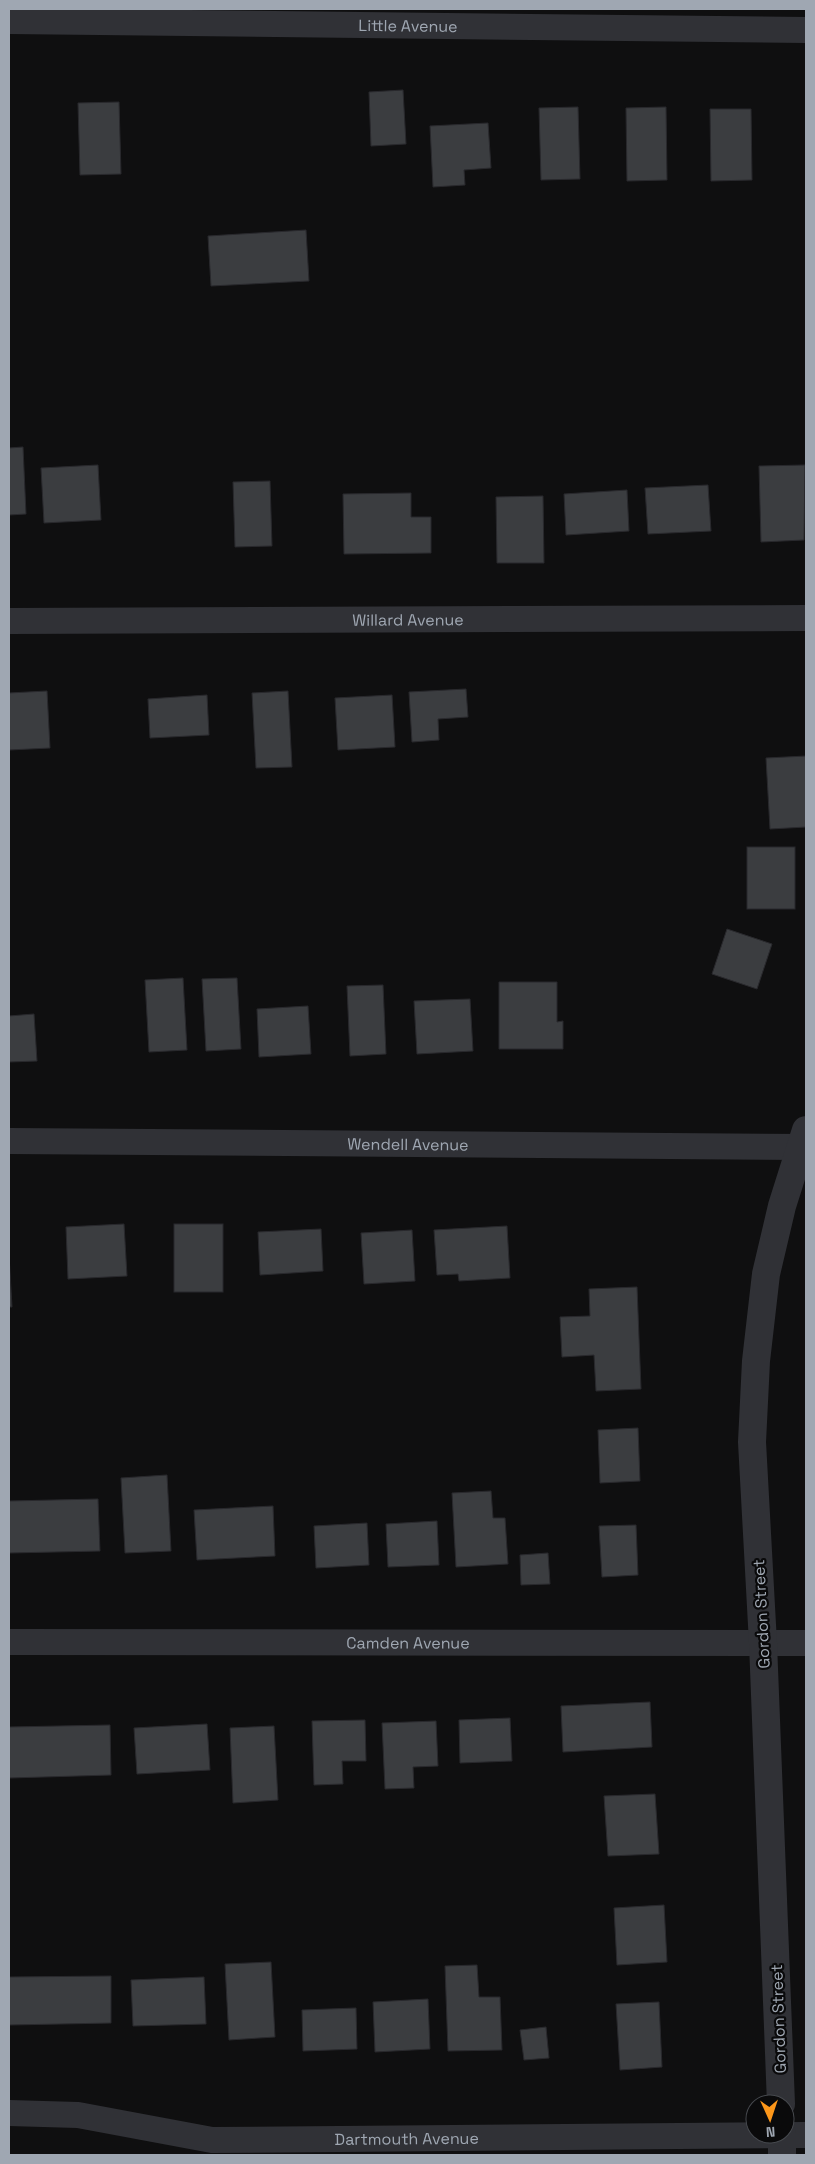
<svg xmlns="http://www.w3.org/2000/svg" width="815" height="2164" viewBox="0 0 815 2164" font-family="'Space Grotesk',sans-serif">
<rect width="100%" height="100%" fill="#0f0f10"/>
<g fill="#3b3d40" stroke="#29292d">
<polygon points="403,90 406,144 371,146 369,92"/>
<polygon points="119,102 121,174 80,175 78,103"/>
<polygon points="578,107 580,179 541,180 539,108"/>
<polygon points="666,107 667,180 627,181 626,108"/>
<polygon points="710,109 751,109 752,180 711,181"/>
<polygon points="488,123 491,168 464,170 465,185 433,187 430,126"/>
<polygon points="306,230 309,281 211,286 208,236"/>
<polygon points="23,447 26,514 9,515 9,448"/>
<polygon points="98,465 101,520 44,523 41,468"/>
<polygon points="805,465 804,540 761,542 759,466"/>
<polygon points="270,481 272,546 235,547 233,482"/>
<polygon points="708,485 711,531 648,534 645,488"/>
<polygon points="627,490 629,531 566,535 564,494"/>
<polygon points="411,493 411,517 431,517 431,553 344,554 343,494"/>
<polygon points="543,496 544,563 497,563 496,497"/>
<polygon points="466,689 468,717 438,719 439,740 412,742 409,692"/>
<polygon points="47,691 50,748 9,750 9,693"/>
<polygon points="288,691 292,767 256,768 252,693"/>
<polygon points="207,695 209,735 150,738 148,699"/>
<polygon points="392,695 395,747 338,750 335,698"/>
<polygon points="806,756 806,827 770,829 766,758"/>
<rect x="747" y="847" width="48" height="62"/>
<polygon points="727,929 772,944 757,989 712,974"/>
<polygon points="183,978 187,1050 149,1052 145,980"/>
<polygon points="237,978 241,1049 206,1051 202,979"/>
<polygon points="499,982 557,982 557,1022 563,1021 563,1049 499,1049"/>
<polygon points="383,985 386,1054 350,1056 347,986"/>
<polygon points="470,999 473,1051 417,1054 414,1001"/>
<polygon points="308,1006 311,1054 259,1057 257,1009"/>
<polygon points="34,1014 37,1061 9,1062 9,1016"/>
<polygon points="124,1224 127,1276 68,1279 66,1227"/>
<rect x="174" y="1224" width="49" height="68"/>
<polygon points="507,1226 510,1278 459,1281 458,1274 437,1275 434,1230"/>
<polygon points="321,1229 323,1271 260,1275 258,1232"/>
<polygon points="412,1230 415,1281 364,1284 361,1233"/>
<polygon points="9,1254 12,1307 9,1307"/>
<polygon points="637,1287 641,1389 596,1391 594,1355 562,1357 560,1317 590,1316 589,1289"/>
<polygon points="638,1428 640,1481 600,1483 598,1430"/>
<polygon points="167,1475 171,1551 125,1553 121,1478"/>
<polygon points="491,1491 493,1518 505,1518 508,1564 456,1567 452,1493"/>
<polygon points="98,1499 100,1551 9,1553 9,1501"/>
<polygon points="273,1506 275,1556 197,1560 194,1510"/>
<polygon points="437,1521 439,1565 388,1567 386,1524"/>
<polygon points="367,1523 369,1565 316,1568 314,1526"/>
<polygon points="636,1525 638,1575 602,1577 599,1526"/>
<polygon points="548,1553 550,1584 521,1585 520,1555"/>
<polygon points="650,1702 652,1747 563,1752 561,1706"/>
<polygon points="510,1718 512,1761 460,1763 459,1720"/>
<polygon points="365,1720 366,1761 342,1761 343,1784 314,1785 312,1721"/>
<polygon points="436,1721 438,1766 413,1767 414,1788 385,1789 382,1723"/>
<polygon points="207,1724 210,1770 137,1774 134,1728"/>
<polygon points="110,1725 111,1775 9,1778 9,1727"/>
<polygon points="274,1726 278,1800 233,1803 230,1728"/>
<polygon points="655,1794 659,1854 608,1856 604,1796"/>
<polygon points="664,1905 667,1962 617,1965 614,1908"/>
<polygon points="271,1962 275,2037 229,2040 225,1964"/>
<polygon points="477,1965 479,1997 500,1997 502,2050 448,2051 445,1966"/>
<polygon points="111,1976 111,2023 9,2025 9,1977"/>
<polygon points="204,1977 206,2024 133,2026 131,1980"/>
<polygon points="428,1999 430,2049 375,2052 373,2002"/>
<polygon points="659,2002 662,2067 620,2070 616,2004"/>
<polygon points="356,2008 357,2049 303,2051 302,2010"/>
<polygon points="546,2027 549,2058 524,2060 520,2030"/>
</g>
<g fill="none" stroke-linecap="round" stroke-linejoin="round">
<g stroke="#303136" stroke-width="26">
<path id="s1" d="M9,21l797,9"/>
<path id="s2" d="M9,621l797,-3"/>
<path id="s3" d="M9,1141l797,6"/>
<path id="s4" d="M9,1642l797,1"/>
<path id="s5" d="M9,2113l69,2 134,25 594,-5"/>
</g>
<g stroke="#303136" stroke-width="28">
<polyline points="781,2104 763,1643 752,1442 756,1361 766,1274 782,1206 806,1130"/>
<polyline points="782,2155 782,2134"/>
</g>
</g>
<g text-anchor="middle" stroke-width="4.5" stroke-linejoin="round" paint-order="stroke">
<g font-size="16" fill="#9fa7b2" stroke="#0a0a0b">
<text dy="6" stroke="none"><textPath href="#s1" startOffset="399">Little Avenue</textPath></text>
<text dy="6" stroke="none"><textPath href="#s2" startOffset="399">Willard Avenue</textPath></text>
<text dy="6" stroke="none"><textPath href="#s3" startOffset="399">Wendell Avenue</textPath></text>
<text transform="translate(761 1614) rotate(-93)" y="6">Gordon Street</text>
<text dy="6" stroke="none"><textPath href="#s4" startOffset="399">Camden Avenue</textPath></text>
<text transform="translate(778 2019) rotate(-92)" y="6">Gordon Street</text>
<text dy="6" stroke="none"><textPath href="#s5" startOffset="400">Dartmouth Avenue</textPath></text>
</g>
</g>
<rect width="815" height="2164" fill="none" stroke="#9fa7b2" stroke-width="20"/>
<g transform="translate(770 2119) rotate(177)"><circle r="24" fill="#0a0a0b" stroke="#46494e"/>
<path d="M0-4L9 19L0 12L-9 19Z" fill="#fd971a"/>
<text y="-8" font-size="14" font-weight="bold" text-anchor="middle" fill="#9fa7b2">N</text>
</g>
</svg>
